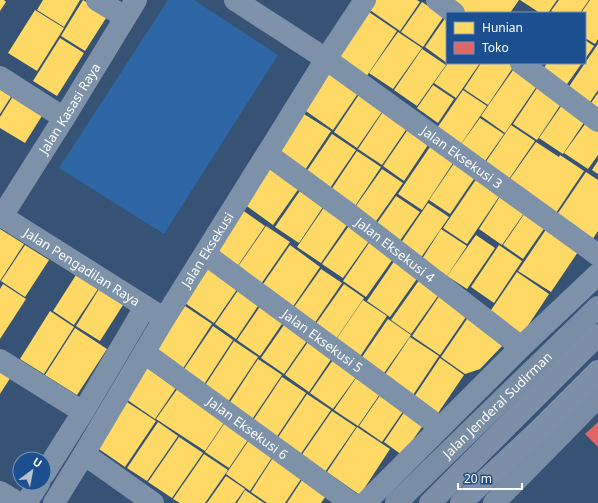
<svg xmlns="http://www.w3.org/2000/svg" width="598" height="503" viewBox="0 0 598 503" font-family="'Noto Sans',sans-serif">
<rect width="100%" height="100%" fill="#365274"/>
<polygon fill="#2f66a5" points="168,0 194,0 278,55 164,234 59,168"/>
<g fill="#ffd966">
<polygon points="0,0 4,0 6,2 0,11"/>
<polygon points="43,0 80,0 64,27 37,10"/>
<polygon points="83,0 108,15 85,51 61,36"/>
<polygon points="373,0 417,0 420,2 400,31 367,8"/>
<polygon points="449,0 519,0 510,13 478,13 476,12 475,13 464,13"/>
<polygon points="520,0 557,0 548,13 540,13"/>
<polygon points="559,0 589,0 580,13 555,13 551,11"/>
<polygon points="590,0 598,0 598,39 595,44 585,38 585,13 581,13"/>
<polygon points="422,2 444,16 423,47 401,32"/>
<polygon points="35,10 64,28 37,71 8,53"/>
<polygon points="366,10 397,31 366,77 335,56"/>
<polygon points="446,17 447,18 447,63 425,47"/>
<polygon points="398,32 422,48 393,89 369,73"/>
<polygon points="60,38 84,53 57,96 33,81"/>
<polygon points="585,40 594,46 585,59"/>
<polygon points="598,44 598,90 590,102 568,88"/>
<polygon points="422,49 446,65 417,106 394,90"/>
<polygon points="448,63 480,63 456,98 434,83"/>
<polygon points="481,63 516,63 488,105 464,89"/>
<polygon points="547,63 582,63 565,87 542,71"/>
<polygon points="331,68 361,89 333,130 303,109"/>
<polygon points="513,70 537,86 505,133 481,116"/>
<polygon points="0,83 14,92 0,114"/>
<polygon points="433,85 454,99 438,123 417,108"/>
<polygon points="539,85 563,101 537,140 513,124"/>
<polygon points="362,90 386,106 357,148 334,132"/>
<polygon points="463,90 487,106 459,147 435,131"/>
<polygon points="15,93 45,111 25,143 0,128 0,117"/>
<polygon points="598,93 598,108 591,103"/>
<polygon points="564,102 587,118 563,154 539,138"/>
<polygon points="386,107 410,124 382,165 358,149"/>
<polygon points="304,114 331,131 303,173 277,155"/>
<polygon points="480,118 504,134 483,164 459,147"/>
<polygon points="588,120 598,127 598,155 588,169 564,153"/>
<polygon points="411,125 432,139 404,181 383,166"/>
<polygon points="511,125 535,141 507,182 483,166"/>
<polygon points="332,134 356,150 328,191 304,175"/>
<polygon points="434,141 457,157 422,210 398,194"/>
<polygon points="536,142 559,157 560,155 584,171 556,213 507,183"/>
<polygon points="357,151 381,167 353,209 329,193"/>
<polygon points="457,159 478,173 450,214 429,200"/>
<polygon points="598,161 598,174 592,170"/>
<polygon points="272,163 302,184 273,225 244,204"/>
<polygon points="382,169 403,183 374,224 353,210"/>
<polygon points="586,172 598,180 598,231 590,243 554,219"/>
<polygon points="479,175 503,191 467,244 443,228"/>
<polygon points="304,185 327,201 299,243 275,227"/>
<polygon points="503,192 527,209 502,245 479,229"/>
<polygon points="396,196 420,212 399,242 375,226"/>
<polygon points="428,203 449,217 420,259 400,244"/>
<polygon points="325,206 349,222 321,263 297,247"/>
<polygon points="241,209 265,226 237,267 214,251"/>
<polygon points="527,210 548,223 523,259 503,245"/>
<polygon points="351,223 372,237 343,278 322,264"/>
<polygon points="549,225 582,246 551,292 518,271"/>
<polygon points="266,226 290,242 261,284 237,268"/>
<polygon points="0,229 24,244 0,281"/>
<polygon points="441,229 467,246 447,276 422,259"/>
<polygon points="476,235 495,248 467,289 447,276"/>
<polygon points="371,240 395,256 366,297 343,281"/>
<polygon points="25,245 49,260 25,297 1,281"/>
<polygon points="290,245 320,267 292,308 261,287"/>
<polygon points="499,245 522,261 494,303 471,287"/>
<polygon points="395,260 419,276 390,317 367,301"/>
<polygon points="211,265 240,285 214,323 185,303"/>
<polygon points="321,269 342,283 314,324 292,310"/>
<polygon points="517,272 549,294 521,336 489,313"/>
<polygon points="76,275 98,289 74,325 53,311"/>
<polygon points="420,279 440,293 411,334 391,320"/>
<polygon points="3,284 26,299 0,339 0,289"/>
<polygon points="344,284 364,298 336,339 315,325"/>
<polygon points="241,286 262,300 236,339 215,324"/>
<polygon points="99,289 123,305 100,341 76,326"/>
<polygon points="440,295 468,314 440,355 412,336"/>
<polygon points="363,300 387,316 359,358 335,341"/>
<polygon points="261,305 284,321 260,356 237,340"/>
<polygon points="185,306 212,324 182,370 155,352"/>
<polygon points="50,311 74,327 44,374 20,359"/>
<polygon points="469,316 505,343 480,369 465,374 441,357"/>
<polygon points="388,319 411,335 382,376 360,360"/>
<polygon points="286,322 309,338 284,374 261,358"/>
<polygon points="213,326 233,340 203,386 182,372"/>
<polygon points="75,328 107,349 77,395 45,375"/>
<polygon points="410,337 439,356 411,398 382,379"/>
<polygon points="310,339 334,355 309,392 285,375"/>
<polygon points="234,341 258,357 228,402 204,387"/>
<polygon points="335,357 359,373 333,409 310,393"/>
<polygon points="440,358 464,375 436,416 412,400"/>
<polygon points="258,359 282,375 251,421 228,405"/>
<polygon points="0,363 14,372 0,394"/>
<polygon points="147,368 176,388 155,419 126,399"/>
<polygon points="282,377 306,393 276,438 252,422"/>
<polygon points="356,378 380,394 358,426 334,410"/>
<polygon points="178,388 226,420 205,451 156,419"/>
<polygon points="307,394 331,410 300,455 277,439"/>
<polygon points="381,394 404,410 382,442 359,426"/>
<polygon points="127,402 156,421 125,467 96,447"/>
<polygon points="332,411 356,427 325,472 301,456"/>
<polygon points="405,411 424,424 402,455 384,442"/>
<polygon points="226,421 250,437 229,468 205,452"/>
<polygon points="158,422 178,436 147,481 127,468"/>
<polygon points="357,427 390,449 360,495 327,472"/>
<polygon points="179,437 203,453 172,498 148,482"/>
<polygon points="249,440 273,456 250,491 226,474"/>
<polygon points="204,454 228,470 205,503 180,503 173,499"/>
<polygon points="274,456 303,476 285,503 267,503 251,492"/>
<polygon points="226,476 245,489 235,503 207,503"/>
<polygon points="304,477 328,493 321,503 287,503"/>
<polygon points="245,490 264,503 237,503"/>
</g>
<polygon fill="#e06666" points="598,422 598,447 585,434"/>
<g fill="none" stroke-linecap="round" stroke-linejoin="round">
<g stroke="#7d92a8" stroke-width="22">
<polyline points="97,0 125,17"/>
<path id="s1" d="M235,0l91,59 272,196"/>
<polyline points="437,0 454,13"/>
<polyline points="521,63 598,121"/>
<polyline points="0,77 64,118"/>
<path id="s2" d="M267,154l81,59 173,134"/>
<path id="s3" d="M0,215l157,99"/>
<path id="s4" d="M2,216l62,-98 72,-118"/>
<path id="s5" d="M205,254l235,173"/>
<path id="s6" d="M145,353l206,150"/>
<polyline points="0,360 83,412"/>
<polyline points="84,454 153,503"/>
<polyline points="44,474 83,412 145,307"/>
<polyline points="0,492 18,503"/>
<polyline points="26,503 39,483"/>
<path id="s7" d="M54,503l30,-49 80,-135 103,-165 59,-95 39,-59"/>
<polyline points="365,503 521,347 598,274"/>
</g>
<g stroke="#798da4" stroke-width="22">
<path id="s8" d="M396,503l202,-196"/>
<polyline points="494,503 598,397"/>
</g>
<g stroke="#7d8ea7" stroke-width="22">
<polyline points="430,503 598,335"/>
<polyline points="461,503 539,430 598,371"/>
</g>
</g>
<g text-anchor="middle" stroke-width="4" stroke-linejoin="round" paint-order="stroke">
<g font-size="13" fill="#fff" stroke="#1b4f8f">
<text dy="5" stroke="none"><textPath href="#s4" startOffset="127">Jalan Kasasi Raya</textPath></text>
<text dy="5" stroke="none"><textPath href="#s1" startOffset="276">Jalan Eksekusi 3</textPath></text>
<text dy="5" stroke="none"><textPath href="#s2" startOffset="160">Jalan Eksekusi 4</textPath></text>
<text dy="5" stroke="none"><textPath href="#s7" startOffset="296">Jalan Eksekusi</textPath></text>
<text dy="5" stroke="none"><textPath href="#s3" startOffset="97">Jalan Pengadilan Raya</textPath></text>
<text dy="5" stroke="none"><textPath href="#s5" startOffset="146">Jalan Eksekusi 5</textPath></text>
<text dy="5" stroke="none"><textPath href="#s8" startOffset="141">Jalan Jenderal Sudirman</textPath></text>
<text dy="5" stroke="none"><textPath href="#s6" startOffset="127">Jalan Eksekusi 6</textPath></text>
</g>
</g>
<rect x="446" y="12" width="140" height="52" fill="#1b4f8f" stroke="#7695bc"/>
<rect x="454" y="22" width="20" height="12" fill="#ffd966" stroke="#7695bc"/>
<text x="482" y="32" font-size="12" fill="#ffffff">Hunian</text>
<rect x="454" y="42" width="20" height="12" fill="#e06666" stroke="#7695bc"/>
<text x="482" y="52" font-size="12" fill="#ffffff">Toko</text>
<g transform="translate(32 471) rotate(32)"><circle r="19" fill="#1b4f8f" stroke="#7695bc"/>
<path d="M0-3L7 15L0 10L-7 15Z" fill="#b9c2ce"/>
<text y="-6" font-size="11" font-weight="bold" text-anchor="middle" fill="#ffffff">U</text>
</g>
<path d="M458 483v6h64v-6" fill="none" stroke="#ffffff" stroke-width="2"/>
<text x="464" y="483" font-size="12" fill="#ffffff" stroke="#1b4f8f" stroke-width="3" paint-order="stroke">20 m</text>
</svg>
